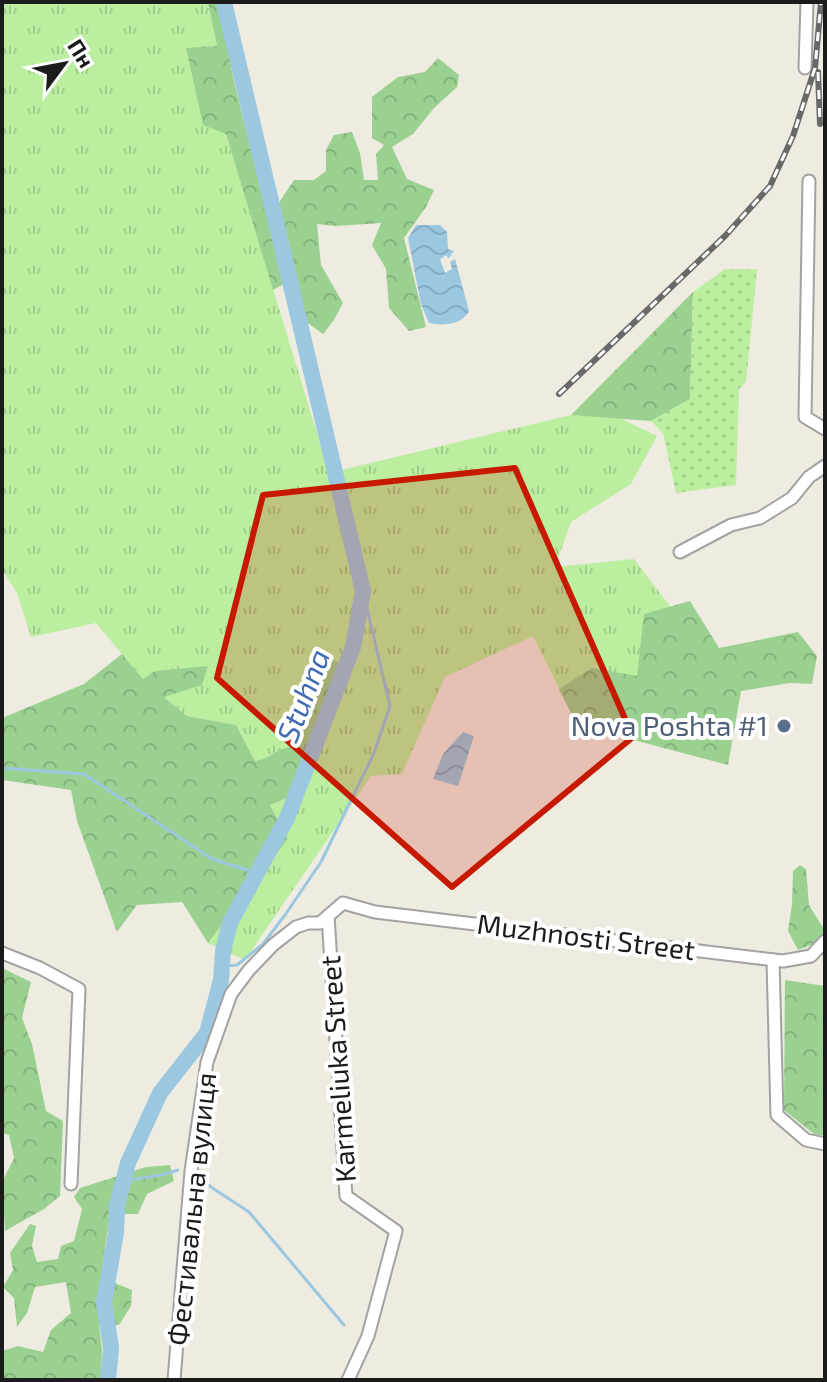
<svg xmlns="http://www.w3.org/2000/svg" width="827" height="1382" viewBox="0 0 827 1382" font-family="'Exo 2',sans-serif">
<defs>
<pattern id="grass-tufts" width="24" height="20" patternUnits="userSpaceOnUse" patternTransform="scale(2)"><rect width="24" height="20" fill="#bceea0"/><path d="M3 7l-1-3M5 7V3M7 7l1-3M15 17l-1-3M17 17v-4M19 17l1-3" fill="none" stroke="#a1cc89"/></pattern>
<pattern id="forest-crowns" width="20" height="18" patternUnits="userSpaceOnUse" patternTransform="scale(2)"><rect width="20" height="18" fill="#9bd190"/><path d="M2 6a3 3 0 1 1 6 0M12 15a3 3 0 1 1 6 0" fill="none" stroke="#85b37c"/></pattern>
<pattern id="garden-dots" width="8" height="8" patternUnits="userSpaceOnUse" patternTransform="scale(2)"><rect width="8" height="8" fill="#bceea0"/><path d="M2 2h.1M6 6h.1" fill="none" stroke="#a1cc89" stroke-width="1.8" stroke-linecap="round"/></pattern>
<pattern id="water-waves" width="16" height="10" patternUnits="userSpaceOnUse" patternTransform="scale(2)"><rect width="16" height="10" fill="#9bc8e0"/><path d="M0 5q4-4 8 0t8 0" fill="none" stroke="#85abc0"/></pattern>
</defs>
<rect width="100%" height="100%" fill="#eeebe0"/>
<path fill="url(#grass-tufts)" d="M2,2h207l8,45 -31,2 40,85 103,339 242,-58h42l44,21 -26,48 -60,38 -16,45 79,-8 87,114 -144,52 -44,-89 -88,41 -43,97 -31,2 -126,184 -37,-17 80,-104 -18,-34 17,-7 55,-131 -16,-13 -29,93c-20,0 -24,10 -42,14l-19,-36 -49,-9 -44,-37 -47,-56 -65,14 -14,-44 -15,-24z"/>
<g fill="url(#forest-crowns)">
<polygon points="208,2 218,2 234,81 284,284 273,290 226,134 203,125 186,48 217,46"/>
<polygon points="438,58 459,75 457,87 434,108 413,134 392,147 407,179 434,190 426,207 404,238 426,327 409,331 389,308 386,269 372,245 381,223 336,226 317,224 321,265 343,303 334,320 323,334 305,321 278,204 294,180 314,180 326,171 326,150 334,135 352,132 360,153 364,180 378,180 376,154 384,145 372,138 372,97 398,77 425,72"/>
<polygon points="693,292 690,399 651,421 571,415"/>
<polygon points="690,601 719,648 798,632 817,656 812,684 790,683 741,691 728,765 577,725 559,689 592,668 637,676 644,614"/>
<path d="M122,654l21,25 12,-8 53,-5 -6,19 -38,12 23,19 49,9 19,36c20,-4 19,-13 42,-15l-2,-20 31,-72 17,13 -56,131 -17,7 18,34 -80,104 -26,-41 -45,3 -20,27 -40,-111 -6,-31 -69,-10v-62l82,-34z"/>
<polygon points="800,865 806,869 809,905 825,931 818,942 798,950 788,931 792,904 793,871"/>
<polygon points="2,968 31,982 22,1018 32,1044 46,1111 63,1121 60,1196 44,1209 5,1231 2,1182 14,1158 9,1135 2,1133"/>
<polygon points="785,980 825,986 825,1136 814,1134 784,1110"/>
<polygon points="170,1165 174,1181 147,1194 138,1214 122,1214 109,1222 102,1269 117,1284 132,1290 131,1306 119,1325 99,1325 102,1350 101,1380 2,1380 2,1351 18,1346 43,1352 51,1330 71,1313 66,1282 35,1287 27,1313 17,1327 14,1298 3,1287 13,1270 10,1253 30,1224 36,1226 32,1246 37,1262 58,1259 61,1246 74,1241 82,1209 74,1197 80,1188 146,1167"/>
</g>
<polygon fill="url(#garden-dots)" points="725,269 757,269 746,382 739,389 736,485 676,493 663,433 651,421 690,399 693,292"/>
<g fill="url(#water-waves)">
<path d="M416,225h24l7,7 1,17 6,2 -6,8 -1,-4 -7,4 5,14 7,-4 -2,-7 5,-3 14,52c-7,14 -26,15 -40,12l-8,-19 -13,-66z"/>
<polygon points="463,732 474,736 458,786 433,779 443,754"/>
</g>
<g fill="none" stroke-linecap="round" stroke-linejoin="round">
<g stroke="#9bc8e0" stroke-width="3">
<polyline points="2,768 84,774 212,859 257,873"/>
<polyline points="224,966 237,965 263,944 285,915 321,862 374,753 390,706 363,591"/>
<polyline points="198,1175 211,1187 249,1212 344,1325"/>
<polyline points="123,1181 161,1175 178,1170"/>
</g>
<polyline stroke="#9bc8e0" stroke-width="16" points="108,1380 111,1348 104,1302 116,1233 117,1205 128,1163 160,1093 207,1033 221,980 223,951 230,923 287,818 353,647 363,591 224,2"/>
<g stroke="#a2a2a2" stroke-width="15">
<g id="street">
<polyline points="805,68 807,2"/>
<polyline points="809,181 805,417 825,429"/>
<polyline points="680,552 731,525 760,518 792,498 809,477 825,466"/>
<polyline points="328,916 346,1196 396,1231 368,1336 348,1380"/>
<polyline points="2,953 40,968 79,989 71,1184"/>
<polyline points="773,960 777,1115 806,1140 825,1144"/>
<polyline points="174,1380 191,1171 207,1062 231,994 249,970 273,945 296,927 308,923 320,923 343,903 375,912 783,961 811,956 825,941"/>
</g>
</g>
<use href="#street" stroke="#fff" stroke-width="11"/>
<g stroke="#696969" stroke-width="6">
<g id="rail">
<polyline points="818,72 820,124"/>
<polyline points="559,394 725,236 770,186 793,136 815,68 821,2"/>
</g>
</g>
<use href="#rail" stroke="#fff" stroke-width="3" stroke-dasharray="9" stroke-linecap="butt"/>
</g>
<path fill="#c71900" fill-opacity="0.2" stroke="#c71900" stroke-width="6" stroke-linejoin="round" d="M515,468l118,269 -181,150 -235,-209 46,-183z"/>
<circle fill="#5c6f8a" stroke="#fff" stroke-width="3" cx="784" cy="726" r="8"/>
<g text-anchor="middle" stroke-width="8" stroke-linejoin="round" paint-order="stroke">
<g font-size="28" fill="#4e5e75" stroke="#fff" text-anchor="end">
<text x="768" y="736">Nova Poshta #1</text>
</g>
<g font-size="28" fill="#1b1b1b" stroke="#fff">
<text transform="translate(586 937) rotate(7)" y="10">Muzhnosti Street</text>
<text transform="translate(338 1069) rotate(-94)" y="10">Karmeliuka Street</text>
<text transform="translate(192 1209) rotate(-84)" y="10">Фестивальна вулиця</text>
</g>
<g font-size="30" font-style="italic" fill="#406bb2" stroke="#fff">
<text transform="translate(304 696) rotate(-69)" y="10">Stuhna</text>
</g>
</g>
<rect width="827" height="1382" fill="none" stroke="#1b1b1b" stroke-width="8"/>
<g transform="translate(64 64) rotate(58)" stroke="#ffffff" stroke-width="6" paint-order="stroke">
<path d="M0-6L14 30L0 20L-14 30Z" fill="#1b1b1b"/>
<text y="-12" font-size="22" font-weight="bold" text-anchor="middle" fill="#1b1b1b">Пн</text>
</g>
</svg>
